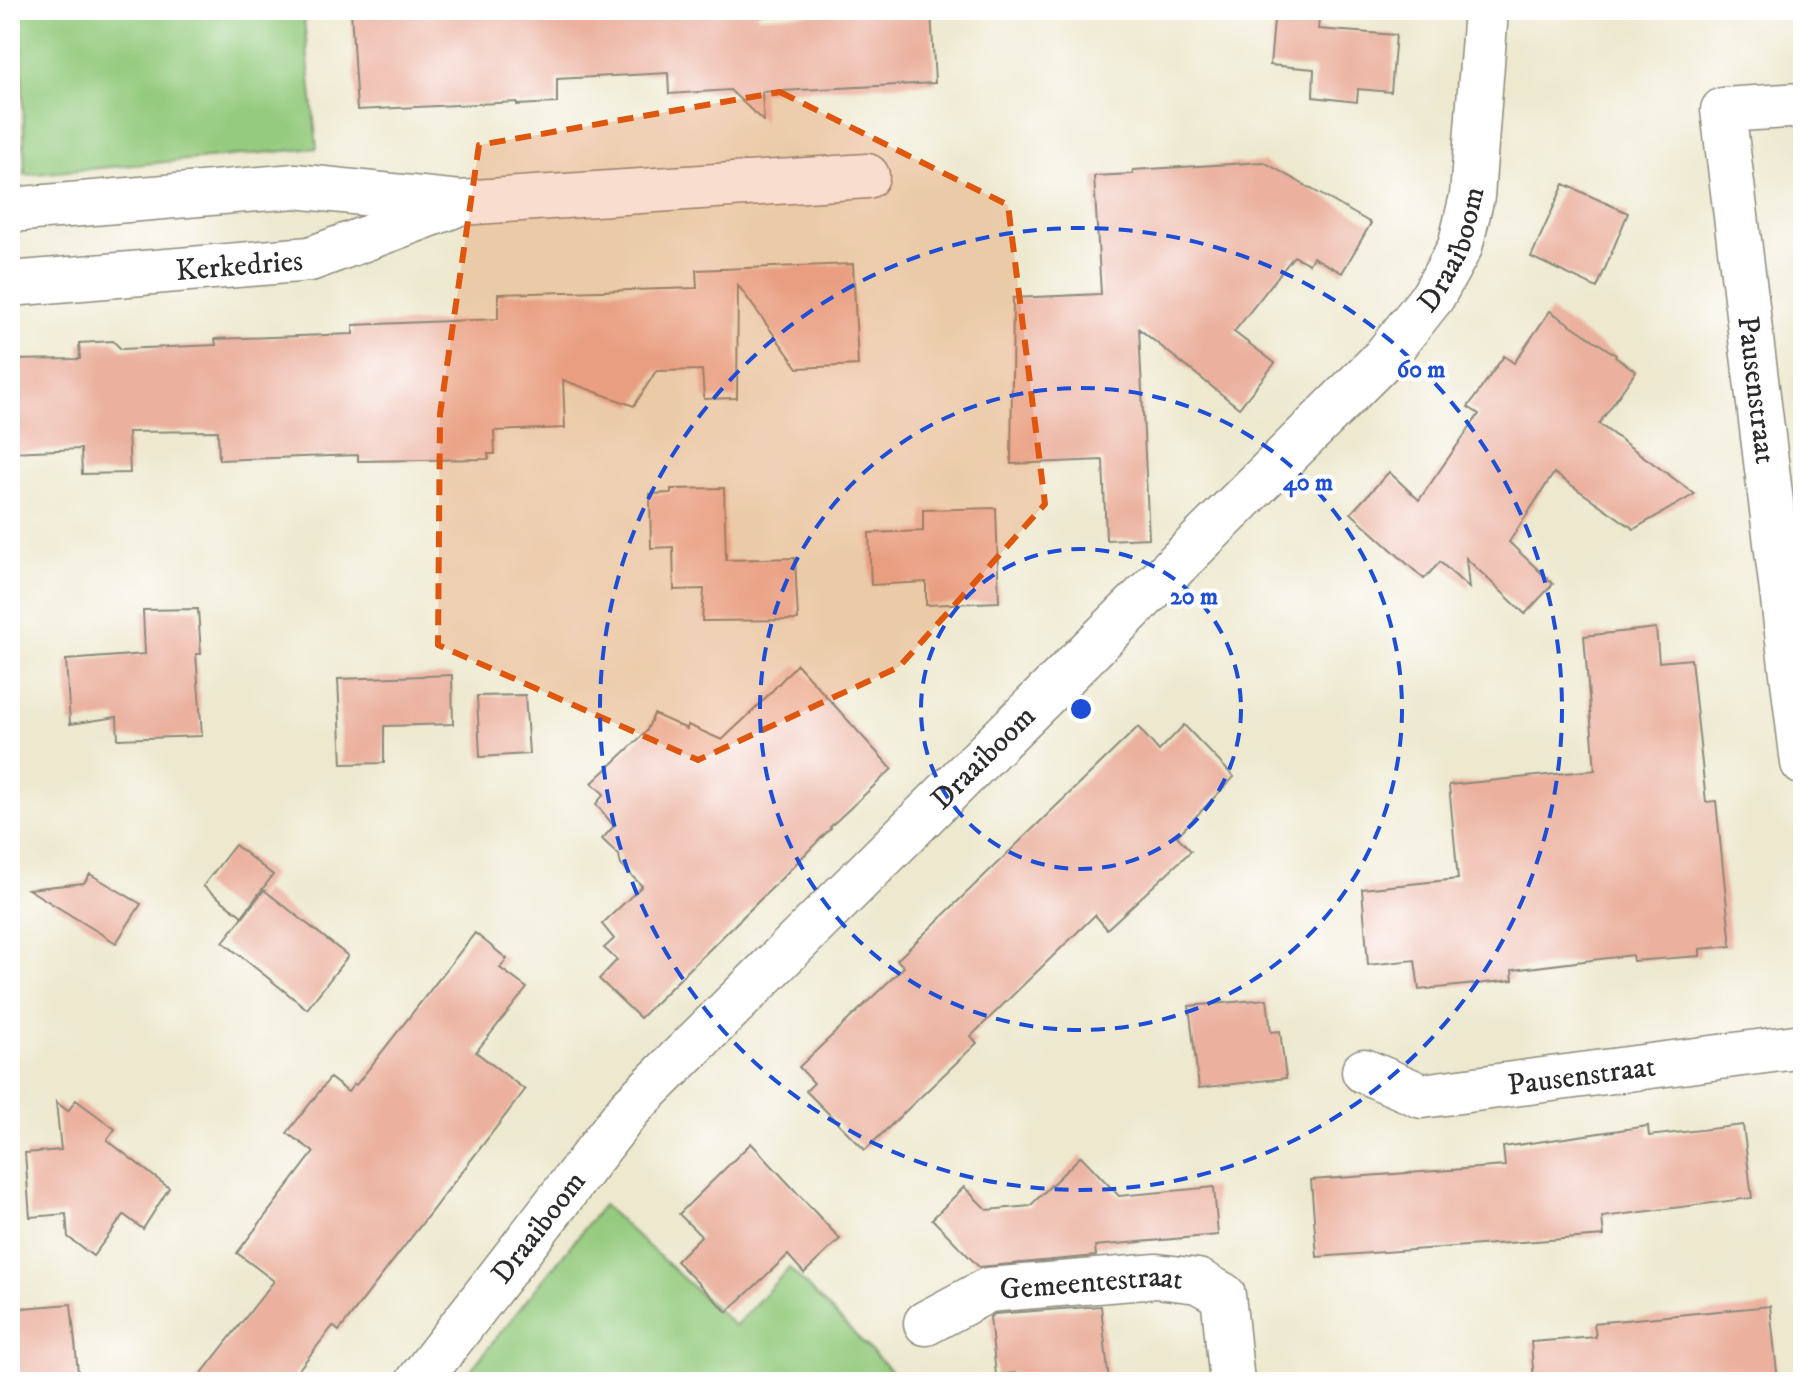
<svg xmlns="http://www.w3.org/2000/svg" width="1813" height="1392" viewBox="0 0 1813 1392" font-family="'IM FELL DW Pica',serif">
<rect width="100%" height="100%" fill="#fff"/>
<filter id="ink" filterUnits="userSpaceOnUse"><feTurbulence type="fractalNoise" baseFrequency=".0125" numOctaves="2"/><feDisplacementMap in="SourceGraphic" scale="16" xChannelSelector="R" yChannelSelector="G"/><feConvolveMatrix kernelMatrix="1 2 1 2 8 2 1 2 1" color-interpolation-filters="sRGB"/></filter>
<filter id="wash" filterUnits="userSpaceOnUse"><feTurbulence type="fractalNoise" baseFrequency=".006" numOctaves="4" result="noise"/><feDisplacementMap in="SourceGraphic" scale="32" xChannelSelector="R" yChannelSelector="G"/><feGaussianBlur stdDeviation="1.8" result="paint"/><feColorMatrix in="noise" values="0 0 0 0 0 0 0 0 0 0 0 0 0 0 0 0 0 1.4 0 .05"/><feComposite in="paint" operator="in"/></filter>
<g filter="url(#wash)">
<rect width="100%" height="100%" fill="#ede8ce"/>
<g fill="#94cb7e" stroke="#607b54" stroke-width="2">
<polygon points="21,10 303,10 317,148 25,175"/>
<polygon points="603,1205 735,1326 789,1268 889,1369 898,1379 898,1382 461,1382"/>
</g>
<g id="blocks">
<g fill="#ebb19e">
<polygon points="351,10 758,10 758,17 864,10 931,10 935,83 762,92 764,122 730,90 669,94 668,73 557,79 557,103 517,105 517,102 357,110"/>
<polygon points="1275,10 1320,10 1318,29 1396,35 1391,92 1358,89 1357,102 1313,97 1314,69 1270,65"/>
<polygon points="1264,162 1371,223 1342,273 1313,257 1309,264 1294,256 1234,332 1275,363 1239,408 1139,329 1149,538 1106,540 1103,460 1011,464 1013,298 1101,294 1094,176 1133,174 1133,170"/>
<polygon points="1564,184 1628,213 1597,288 1531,257"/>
<polygon points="853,264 858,365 798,368 738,285 737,398 704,399 702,370 656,371 634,406 563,380 565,428 494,431 495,454 488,454 489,459 358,461 358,455 219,460 218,431 128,432 130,473 82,474 81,449 10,452 10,360 80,359 79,343 113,341 121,349 216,345 215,339 353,334 353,325 498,319 498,294 697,288 696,270"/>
<polygon points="1550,311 1616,355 1615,357 1636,371 1599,424 1695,494 1634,529 1554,473 1509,542 1553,584 1525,614 1466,558 1469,588 1440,562 1424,579 1351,513 1389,472 1419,500 1479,414 1468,407 1504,356 1514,363"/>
<polygon points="724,488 726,560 795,558 798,620 702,621 704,589 674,590 673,547 651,548 650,494 671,493 671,489"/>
<polygon points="996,508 999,602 926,605 926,582 871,585 869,533 923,531 923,510"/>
<polygon points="198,609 201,654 196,654 202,736 118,739 117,717 70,724 66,660 145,654 143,610"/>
<polygon points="1656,628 1659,662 1691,659 1706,802 1716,801 1731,946 1700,949 1700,956 1633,961 1632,955 1512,970 1513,980 1419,990 1415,960 1368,965 1362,889 1458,879 1449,785 1595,770 1584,636"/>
<polygon points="797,664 892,769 830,827 831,828 774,886 640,1018 599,979 617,960 604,948 614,939 602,924 642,886 621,865 619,855 602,839 614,826 596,804 604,794 592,783 646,732 654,714 687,729 688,725 722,740 758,706"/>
<polygon points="452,675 453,724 384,726 384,763 342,764 338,679"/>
<polygon points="525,695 529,754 480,757 477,696"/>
<polygon points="1184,725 1234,777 1177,836 1191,851 1107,929 1095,915 971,1036 977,1043 865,1150 806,1091 814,1083 799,1067 904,967 897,960 1138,727 1159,751"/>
<polygon points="235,845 273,875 242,916 203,886"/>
<polygon points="90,874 141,904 116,943 28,889 84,883"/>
<polygon points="264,890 348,956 307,1009 223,942"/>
<polygon points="475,933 507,959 500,968 527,988 476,1052 525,1090 339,1331 333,1326 289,1382 195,1382 274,1281 237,1253 314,1152 287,1133 330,1078 348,1092 354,1084 356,1085"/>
<polygon points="1267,999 1271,1032 1280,1031 1286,1078 1199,1088 1189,1006"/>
<polygon points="76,1100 115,1129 107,1140 169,1188 143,1229 124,1215 93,1256 68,1237 66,1214 30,1217 25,1153 61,1150 56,1102 68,1111"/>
<polygon points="1743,1125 1752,1198 1602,1217 1604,1236 1317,1257 1311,1180 1505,1166 1503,1147 1648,1126 1649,1136"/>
<polygon points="751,1143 840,1239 804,1273 788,1255 727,1312 676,1261 701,1236 679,1214"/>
<polygon points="1081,1156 1119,1196 1214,1187 1218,1235 1095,1246 1096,1256 979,1267 932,1219 964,1187 987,1210 1030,1206"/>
<polygon points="71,1304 79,1382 10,1382 10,1309"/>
<polygon points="1101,1306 1109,1382 1016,1382 1015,1373 996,1375 990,1317 995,1314"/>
<polygon points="1770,1306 1778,1382 1534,1382 1531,1342 1596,1337 1594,1323"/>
</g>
</g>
</g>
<g filter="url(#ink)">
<use href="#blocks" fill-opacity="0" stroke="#8c8a7c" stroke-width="2"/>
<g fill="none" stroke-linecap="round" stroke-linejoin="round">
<g stroke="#8c8a7c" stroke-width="47">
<g id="minor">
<path id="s1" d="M1803,105l-80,5 80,653"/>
<polyline points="10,210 295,186 460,203 867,176"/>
<path id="s2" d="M10,284l300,-25 140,-52"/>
<path id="s3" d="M1364,1071l58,25 381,-50"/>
<path id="s4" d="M926,1323l62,-33 169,-14 41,5 25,14 9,87"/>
<path id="s5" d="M418,1382l212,-274 753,-749 50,-63 27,-49 12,-51 14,-186"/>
</g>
</g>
<use href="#minor" stroke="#fff" stroke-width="44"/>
</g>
</g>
<path fill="#df570e" fill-opacity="0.2" stroke="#df570e" stroke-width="6" stroke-dasharray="16 10" stroke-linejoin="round" d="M780,92l228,113 37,299 -146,163 -201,93 -260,-115 2,-231 39,-269z"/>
<g fill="none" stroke="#1d4ed8" stroke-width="4" stroke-dasharray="14 10">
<circle cx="1081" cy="709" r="160"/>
<circle cx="1081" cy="709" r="321"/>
<circle cx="1081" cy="709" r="481"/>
</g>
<g text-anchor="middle" stroke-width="8" stroke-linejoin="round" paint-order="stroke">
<g font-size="30" fill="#2b2b2b" stroke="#fff">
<text dy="10" stroke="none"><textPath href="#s5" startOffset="1540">Draaiboom</textPath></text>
<text dy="10" stroke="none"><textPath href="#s2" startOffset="230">Kerkedries</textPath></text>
<text dy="10" stroke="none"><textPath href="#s1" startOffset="362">Pausenstraat</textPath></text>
<text dy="10" stroke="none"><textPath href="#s5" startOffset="844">Draaiboom</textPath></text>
<text dy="10" stroke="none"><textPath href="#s3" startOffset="224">Pausenstraat</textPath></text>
<text dy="10" stroke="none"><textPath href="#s5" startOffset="196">Draaiboom</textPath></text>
<text dy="10" stroke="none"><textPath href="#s4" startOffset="174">Gemeentestraat</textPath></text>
</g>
</g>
<circle cx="1081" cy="709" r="12" fill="#1d4ed8" stroke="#fff" stroke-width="4"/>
<g font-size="24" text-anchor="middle" font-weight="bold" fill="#1d4ed8" stroke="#fff" stroke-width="8" stroke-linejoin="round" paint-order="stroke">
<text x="1421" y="377">60 m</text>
<text x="1308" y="490">40 m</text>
<text x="1194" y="604">20 m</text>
</g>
<rect width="1813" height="1392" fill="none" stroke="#fff" stroke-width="40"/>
</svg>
